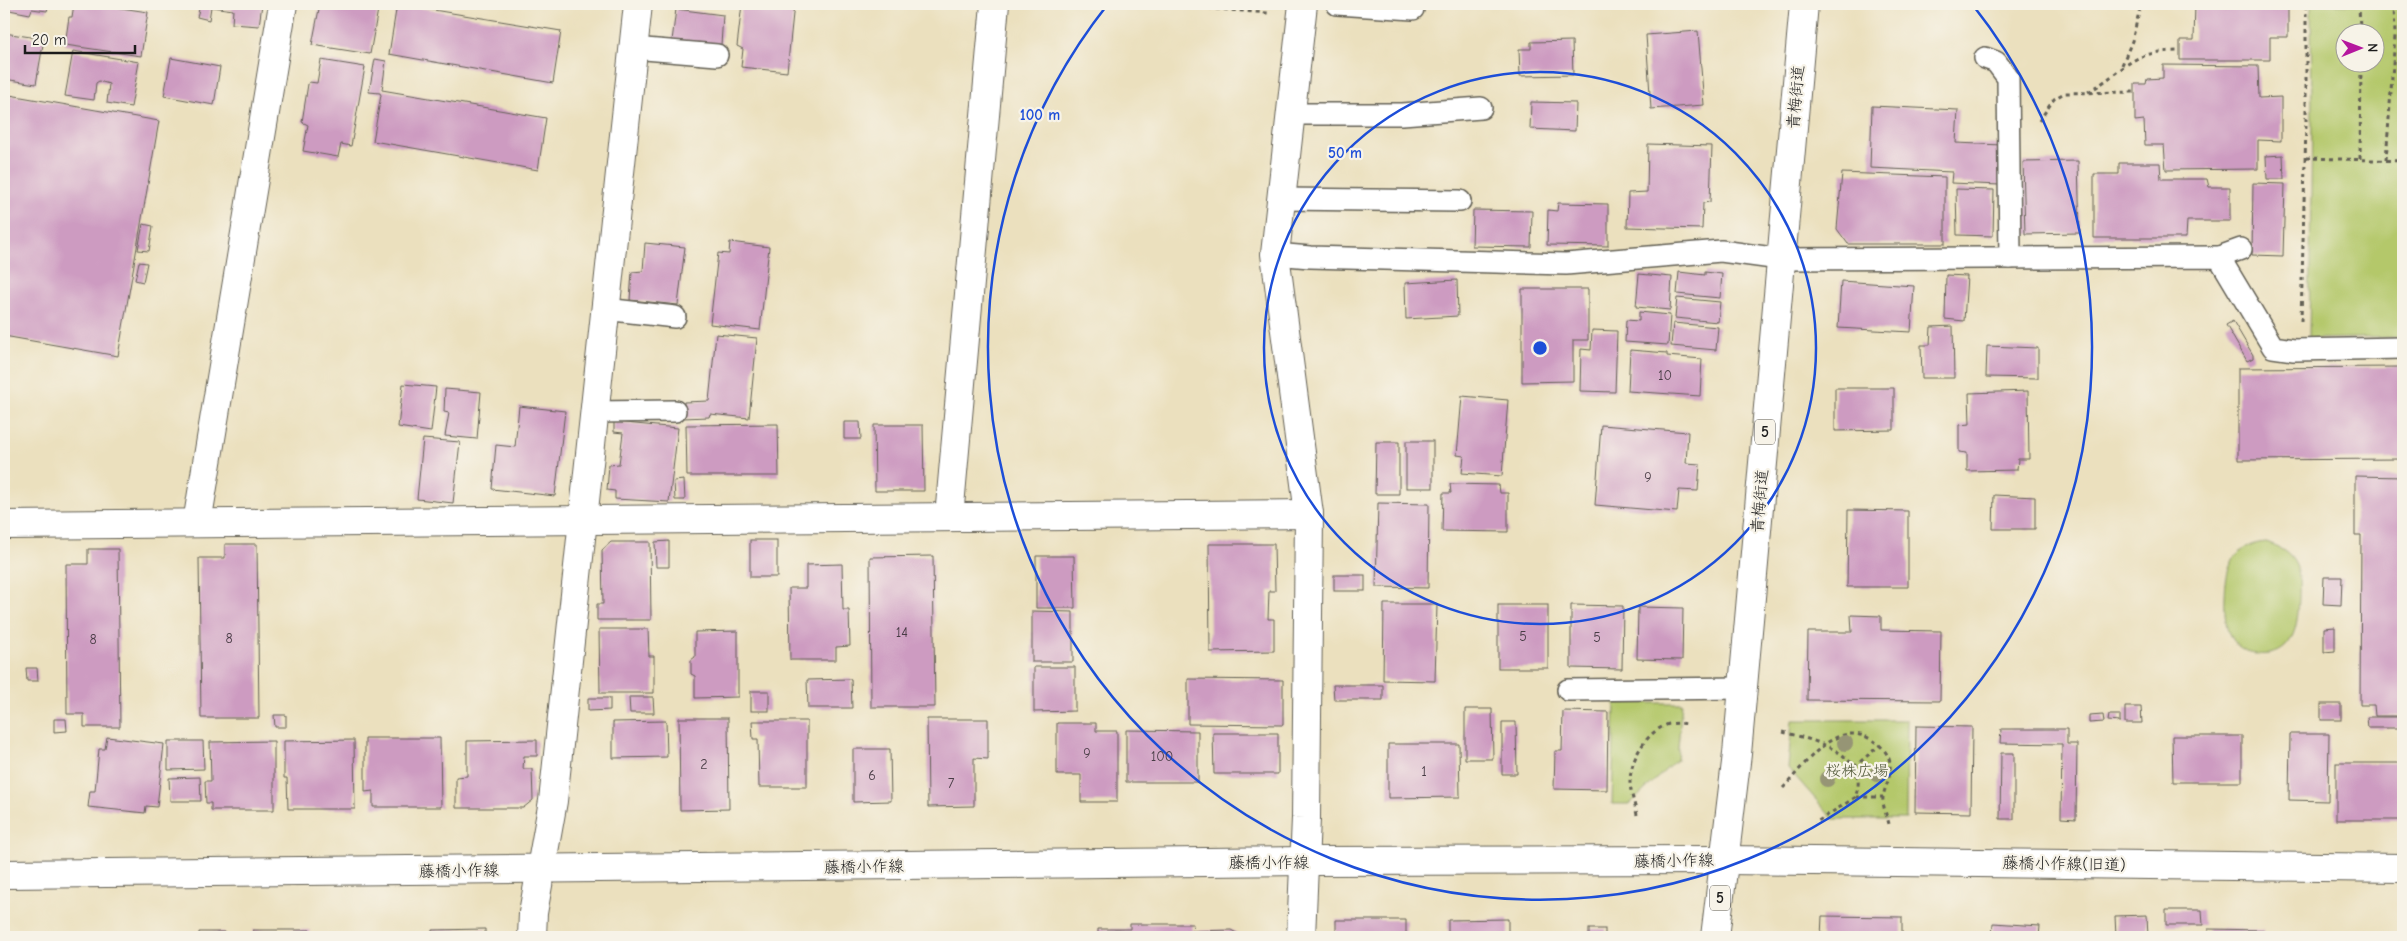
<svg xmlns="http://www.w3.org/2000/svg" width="2407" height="941" viewBox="0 0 2407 941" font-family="'Comic Neue','Klee One',sans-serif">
<rect width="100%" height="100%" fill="#f7f3e8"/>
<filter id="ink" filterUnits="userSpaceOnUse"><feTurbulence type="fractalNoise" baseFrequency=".02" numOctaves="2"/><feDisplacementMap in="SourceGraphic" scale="10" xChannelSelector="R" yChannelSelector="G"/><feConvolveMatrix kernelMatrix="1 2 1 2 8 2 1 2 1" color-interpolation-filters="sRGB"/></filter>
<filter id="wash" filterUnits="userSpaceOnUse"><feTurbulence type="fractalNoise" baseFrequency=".0096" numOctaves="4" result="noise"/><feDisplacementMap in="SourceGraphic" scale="20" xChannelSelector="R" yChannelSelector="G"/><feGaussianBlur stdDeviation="1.12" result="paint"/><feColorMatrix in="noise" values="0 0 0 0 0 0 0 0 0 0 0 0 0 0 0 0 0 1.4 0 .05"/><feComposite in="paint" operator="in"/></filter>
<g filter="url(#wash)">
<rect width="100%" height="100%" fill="#ebe0be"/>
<g fill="#b4c86b" stroke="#687244" fill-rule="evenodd">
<path d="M2311,4h92v333l-94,2 3,-220zM2344,32h30v30h-30z"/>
<path d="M2265,543c11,3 21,7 28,17 8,11 6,25 6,37 -1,29 -5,62 -43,57 -30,-3 -32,-34 -31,-57 1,-29 6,-50 40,-54z"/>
<polygon points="1615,703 1682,703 1677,759 1630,804 1612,804"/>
<polygon points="1792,720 1907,720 1906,819 1833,819 1788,768"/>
</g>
<g id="blocks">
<g fill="#cd9bc1">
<polygon points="4,4 49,4 47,11 32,9 30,14 4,9"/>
<polygon points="74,4 94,4 148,12 141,56 65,45 69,17 72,17"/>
<polygon points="212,4 262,4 259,26 232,24 233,10 212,7"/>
<polygon points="320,4 379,4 370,54 312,45"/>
<polygon points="397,4 561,31 553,83 389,54"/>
<polygon points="742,4 794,4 787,72 741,67 743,49 737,46"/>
<polygon points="2195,4 2288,4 2288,37 2270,37 2270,60 2180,60 2180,40 2194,40"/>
<polygon points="200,5 211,7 209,20 197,17"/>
<polygon points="676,9 723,15 721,45 672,41"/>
<polygon points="1698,31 1704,105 1651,109 1646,35"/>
<polygon points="4,33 44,39 36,84 4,79"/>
<polygon points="1572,41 1573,75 1520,76 1519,49 1531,49 1531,42"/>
<polygon points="73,51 139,62 131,107 107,103 109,84 99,81 96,83 94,100 65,96"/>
<polygon points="171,58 220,67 214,105 164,96"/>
<polygon points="375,59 386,61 382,90 546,118 538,170 373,141 381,95 380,93 369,92"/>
<polygon points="321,60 365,67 351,146 341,144 338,157 303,151 308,125 302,122 308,84 309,82 317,83"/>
<polygon points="2163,65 2258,66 2259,98 2281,97 2281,141 2258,140 2258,169 2166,170 2164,145 2145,145 2144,120 2135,121 2135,84 2146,84 2147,79 2163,78"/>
<polygon points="4,94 159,121 118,356 4,336"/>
<polygon points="1531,102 1576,103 1575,131 1530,129"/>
<polygon points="1872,106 1958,110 1956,143 2002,145 2000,185 1951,183 1952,172 1870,168"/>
<polygon points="1648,144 1712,146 1710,202 1703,203 1702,229 1627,227 1628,193 1647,192"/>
<polygon points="2283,155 2284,179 2267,179 2266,156"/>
<polygon points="2078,161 2080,233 2025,234 2023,162"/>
<polygon points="2119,163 2160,163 2161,179 2207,179 2209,187 2230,187 2230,221 2187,221 2186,238 2094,238 2094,174 2119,174"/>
<polygon points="1842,173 1945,177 1945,244 1848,244 1837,229"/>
<polygon points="2253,183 2285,184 2283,256 2252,255"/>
<polygon points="1956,189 1994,190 1993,236 1957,235"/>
<polygon points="1558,203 1608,204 1608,246 1547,245 1548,210 1557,211"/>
<polygon points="1473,210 1532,211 1531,247 1472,246"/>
<polygon points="143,224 153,226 149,251 138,250"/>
<polygon points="730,242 769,247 760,330 710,324 718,253 729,254"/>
<polygon points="645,243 685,247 678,305 630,300 632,272 643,271"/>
<polygon points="139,262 147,263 143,282 135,280"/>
<polygon points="1679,272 1705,275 1705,272 1722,274 1720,298 1677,294"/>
<polygon points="1639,274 1672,277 1670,310 1636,307"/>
<polygon points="1946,275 1967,276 1964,321 1945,319"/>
<polygon points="1457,280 1458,316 1406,319 1405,283"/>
<polygon points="1841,281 1914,286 1911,332 1838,328"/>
<polygon points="1522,289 1588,289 1588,340 1573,340 1573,381 1522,382"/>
<polygon points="1677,298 1720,302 1718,322 1675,318"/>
<polygon points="1639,312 1670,315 1668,345 1625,342 1626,320 1639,321"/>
<polygon points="2233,321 2253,355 2253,358 2247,361 2226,325"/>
<polygon points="1673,323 1718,327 1716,350 1671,346"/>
<polygon points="1953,326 1954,378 1922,378 1921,345 1930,345 1931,327"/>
<polygon points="1592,330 1617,331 1615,392 1580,391 1581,349 1591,350"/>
<polygon points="716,334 757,338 749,418 710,414 709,417 683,418 684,402 709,401"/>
<polygon points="1987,346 2038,348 2038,378 1986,377"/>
<polygon points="1630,350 1667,353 1667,356 1702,359 1700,396 1628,391"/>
<polygon points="2403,367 2403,459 2238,460 2238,368"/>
<polygon points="403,384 436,387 431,432 398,427"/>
<polygon points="1835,388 1894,388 1894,430 1835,431"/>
<polygon points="445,389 481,392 477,439 445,436 449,413 444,412"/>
<polygon points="2028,391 2029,459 2018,459 2017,470 1967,471 1967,453 1959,452 1959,425 1970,424 1969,393"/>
<polygon points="1462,396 1508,400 1502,476 1462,473 1464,456 1457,455"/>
<polygon points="519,406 565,411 555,496 492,489 496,445 515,447"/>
<polygon points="614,422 678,428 669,502 615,499 615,491 607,490 609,465 619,464 623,433 614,432"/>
<polygon points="844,422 860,422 861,439 844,439"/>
<polygon points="778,424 779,476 687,476 686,425"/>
<polygon points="874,425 923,425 924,491 875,491"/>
<polygon points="1601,425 1688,432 1686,463 1700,464 1698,491 1679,490 1677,512 1595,505"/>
<polygon points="423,439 460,442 453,503 417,499"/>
<rect x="1406" y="441" width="27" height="47"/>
<polygon points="1376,442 1399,442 1399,494 1375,494"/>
<polygon points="2355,476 2403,477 2403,716 2375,716 2374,705 2360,705 2361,535 2355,535"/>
<polygon points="684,480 685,500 675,500 674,481"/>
<polygon points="1450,484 1499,485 1500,493 1508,493 1508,532 1442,531 1443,493 1451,493"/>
<polygon points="1994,495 2035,497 2035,529 1993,529"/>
<polygon points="1378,503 1429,504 1428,588 1376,587"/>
<polygon points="1848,510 1908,511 1908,587 1847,587"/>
<rect x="750" y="540" width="27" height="37"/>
<polygon points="669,541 669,567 656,567 655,542"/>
<polygon points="611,542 650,542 651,620 597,620 597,604 603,604 602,550"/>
<polygon points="225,544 257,544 259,718 201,718 199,558 225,558"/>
<polygon points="1209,544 1274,544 1275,591 1269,591 1268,619 1274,619 1274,651 1210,652"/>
<polygon points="88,549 118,549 120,727 84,727 84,714 67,714 66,564 88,564"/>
<polygon points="933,556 935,707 871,707 870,557"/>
<polygon points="1036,556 1074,556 1075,608 1036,608"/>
<polygon points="842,564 843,610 849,610 850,646 836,647 836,660 790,660 789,588 806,588 806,565"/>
<rect x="1334" y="575" width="31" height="16"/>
<polygon points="2324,577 2342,577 2341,605 2323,604"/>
<polygon points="1384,604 1437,604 1435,681 1383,680"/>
<rect x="1498" y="605" width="50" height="63"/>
<polygon points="1571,605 1623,606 1622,669 1571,668"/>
<polygon points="1638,607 1683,608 1682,660 1637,659"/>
<polygon points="1032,611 1073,612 1073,662 1032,662"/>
<polygon points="1851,615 1881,616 1881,630 1941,631 1940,701 1807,700 1808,632 1852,632"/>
<polygon points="2335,627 2335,651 2324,652 2324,628"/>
<polygon points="599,629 648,629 649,656 654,656 654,693 600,693"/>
<polygon points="738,631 738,697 695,698 695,676 691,674 691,660 695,657 695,632"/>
<polygon points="1034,667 1075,667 1075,711 1034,712"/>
<polygon points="26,668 37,668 38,681 27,681"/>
<polygon points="851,679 852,708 808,708 807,680"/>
<polygon points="1188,679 1283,680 1283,725 1188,724"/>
<polygon points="1333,685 1383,685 1383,700 1334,700"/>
<rect x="751" y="691" width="18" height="20"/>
<polygon points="629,697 653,697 654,713 630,713"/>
<polygon points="588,698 610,698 610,710 588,711"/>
<rect x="2321" y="704" width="20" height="16"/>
<polygon points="2125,707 2141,707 2142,723 2125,723"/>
<polygon points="1465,709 1492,709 1493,759 1465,759"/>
<polygon points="1563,711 1608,712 1607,790 1554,789 1555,751 1562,751"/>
<polygon points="274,715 286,715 286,727 275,727"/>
<polygon points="2103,715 2104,722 2089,723 2089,716"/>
<polygon points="2109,715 2120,715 2120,722 2108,721"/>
<polygon points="2367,717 2403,717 2403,728 2368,728"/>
<polygon points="679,718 728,718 729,809 680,810"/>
<polygon points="54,719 66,719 67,731 54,732"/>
<polygon points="927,719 988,719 988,759 974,758 974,806 928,807"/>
<polygon points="666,721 667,757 613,758 613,722"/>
<polygon points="752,721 807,721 807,787 759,787 758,739 753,739"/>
<polygon points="1502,722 1516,722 1517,774 1502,774"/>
<polygon points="1057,723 1096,723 1096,731 1117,731 1117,802 1081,802 1081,775 1057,775"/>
<polygon points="1916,726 1972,727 1971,813 1915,812"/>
<polygon points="2001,729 2067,729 2067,744 2077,744 2076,819 2061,818 2062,744 2000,743"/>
<polygon points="1126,730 1198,731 1198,782 1126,782"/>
<polygon points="1213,733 1278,733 1278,774 1214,774"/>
<polygon points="2290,734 2329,734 2328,801 2289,800"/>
<polygon points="2172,736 2242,736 2242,782 2173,782"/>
<polygon points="107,737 164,744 157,807 146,806 145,813 88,807 90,791 95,791 99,749 105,749"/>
<polygon points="365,738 440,738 441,807 373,807 373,791 365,792"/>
<polygon points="354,740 355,809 288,809 287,778 284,778 284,741"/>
<polygon points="537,740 537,756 524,756 523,769 532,769 533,800 523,808 456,808 456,777 467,776 467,741"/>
<polygon points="168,741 203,741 204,769 168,770"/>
<polygon points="274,741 274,810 211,810 211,803 206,803 205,781 211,781 210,742"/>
<polygon points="1388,744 1459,744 1460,797 1388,798"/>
<polygon points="853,749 890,749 891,801 853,802"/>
<polygon points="2001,753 2014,753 2014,819 2000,819"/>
<rect x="2336" y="763" width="67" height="57"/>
<polygon points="200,777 201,801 170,801 169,778"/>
<polygon points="2166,910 2202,910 2203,925 2166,925"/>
<polygon points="2147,915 2148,937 2116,937 2115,916"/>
<polygon points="1822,916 1902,917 1902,937 1821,937"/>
<polygon points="1508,919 1508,937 1448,937 1448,920"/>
<rect x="1336" y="920" width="70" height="17"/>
<polygon points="1993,923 2040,926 2039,937 1992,937"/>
<polygon points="1130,924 1193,924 1192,931 1231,930 1244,937 1098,937 1098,929 1130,929"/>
<polygon points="485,929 485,937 432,937 432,930"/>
<rect x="1589" y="929" width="16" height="8"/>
<polygon points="2208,929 2263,930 2262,937 2207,937"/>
<rect x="253" y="930" width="57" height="7"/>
<polygon points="199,932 224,932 225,937 199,937"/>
</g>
</g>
</g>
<g filter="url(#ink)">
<use href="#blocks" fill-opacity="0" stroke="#646155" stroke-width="1"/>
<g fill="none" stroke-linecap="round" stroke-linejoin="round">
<g stroke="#646155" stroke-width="24">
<g id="service">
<polyline points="1337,4 1413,9"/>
<polyline points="633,48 717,55"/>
<polyline points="1985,58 1996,62 2008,78 2010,258"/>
<polyline points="1290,114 1402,114 1481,108"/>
<polyline points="1281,199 1460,201"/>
<polyline points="1275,254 1310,257 1566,264 1721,251 1780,259 2219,257 2273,347 2294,350 2403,348"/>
<polyline points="2219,257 2241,249"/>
<polyline points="605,309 675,317"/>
<polyline points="595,412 675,411"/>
<polyline points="1568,690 1743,688"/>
</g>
</g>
<g stroke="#646155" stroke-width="30">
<g id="minor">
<polyline points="949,517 995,4"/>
<polyline points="197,523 283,4"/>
<polyline points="4,525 1309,514"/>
<polyline points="532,937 533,913 553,801 638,4"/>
<polyline points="1301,937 1306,818 1309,514 1275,254 1303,4"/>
</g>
</g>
<g stroke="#646155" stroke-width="30">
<polyline id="tertiary" points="1725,860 2403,868"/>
</g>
<g stroke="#646155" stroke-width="30">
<polyline id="secondary" points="4,874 1303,861 1725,860"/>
</g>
<g stroke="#646155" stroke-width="30">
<polyline id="primary" points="1715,937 1737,754 1804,4"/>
</g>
<g stroke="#646155" stroke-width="3" stroke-dasharray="4 4" stroke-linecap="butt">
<polyline points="1152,4 1268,13"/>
<polyline points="2133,4 2195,6"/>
<polyline points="2359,4 2360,32"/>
<polyline points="2122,65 2132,41 2141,4"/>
<path d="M2088,92c40,-23 40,-41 92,-41"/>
<polyline points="2039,121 2054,99 2064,93 2135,92"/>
<polyline points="2306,158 2403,161"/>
<polyline points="2360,159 2361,62"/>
<polyline points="2386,160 2395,36 2394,4"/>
<polyline points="2301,321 2306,124 2306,4"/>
<path d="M1783,732c25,7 73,17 75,49 1,5 -2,11 -2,16l-41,26"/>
<polyline points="1854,767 1880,745"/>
<path d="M1783,788c22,-23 52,-71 89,-48 8,4 17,14 18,23 1,17 -5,22 -7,34 -1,8 4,19 6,27"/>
<polyline points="1856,797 1883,797"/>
<path d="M1637,815c-2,-10 -6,-21 -7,-31 -1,-23 16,-53 39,-60 6,-1 13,-1 19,0"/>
</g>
<use href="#service" stroke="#fff" stroke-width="21"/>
<use href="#minor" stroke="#fff" stroke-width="28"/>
<use href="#tertiary" stroke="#fff" stroke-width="28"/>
<use href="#secondary" stroke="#fff" stroke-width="28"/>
<use href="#primary" stroke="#fff" stroke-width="28"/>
</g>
<g fill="#969574">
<circle cx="1845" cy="743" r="8"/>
<circle cx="1877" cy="774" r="8"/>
<circle cx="1827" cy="779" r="8"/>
</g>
</g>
<g fill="none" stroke="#1d4ed8" stroke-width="2.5">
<circle cx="1540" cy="348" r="276"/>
<path d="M1972 4A552 552 0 1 1 1108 4"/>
</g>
<g text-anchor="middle" stroke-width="4.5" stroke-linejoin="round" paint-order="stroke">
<g font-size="14" fill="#483c45">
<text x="1665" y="380">10</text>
<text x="1648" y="482">9</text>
<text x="902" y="637">14</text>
<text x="1523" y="641">5</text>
<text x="1597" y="642">5</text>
<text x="229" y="643">8</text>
<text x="93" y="644">8</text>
<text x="1087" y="758">9</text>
<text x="1162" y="761">100</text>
<text x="704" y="769">2</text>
<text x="1424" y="776">1</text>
<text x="872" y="780">6</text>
<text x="951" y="788">7</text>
</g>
<g fill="#f7f3e8" stroke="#5e5c59" stroke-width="1">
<rect x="1755" y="419.5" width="20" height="25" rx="4"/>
<rect x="1710" y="885.5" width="20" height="25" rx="4"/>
</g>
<g font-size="15" font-weight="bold" fill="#1c1c1c">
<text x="1765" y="437">5</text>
<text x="1720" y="903">5</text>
</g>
<g font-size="16" fill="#1c1c1c" stroke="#f7f3e8">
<text transform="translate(1795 97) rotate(-85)" y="6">青梅街道</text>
<text transform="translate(1759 501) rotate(-85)" y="6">青梅街道</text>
<text transform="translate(1674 860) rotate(-1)" y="6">藤橋小作線</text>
<text x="1269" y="868">藤橋小作線</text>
<text transform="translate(2064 863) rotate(1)" y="6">藤橋小作線(旧道)</text>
<text transform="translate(864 866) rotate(-1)" y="6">藤橋小作線</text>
<text transform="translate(459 870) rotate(-1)" y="6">藤橋小作線</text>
</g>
<g font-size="16" fill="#515838" stroke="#f7f3e8">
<text x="1857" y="776">桜株広場</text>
</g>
</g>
<circle cx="1540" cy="348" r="8" fill="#1d4ed8" stroke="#f7f3e8" stroke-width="2.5"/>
<g font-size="15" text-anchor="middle" font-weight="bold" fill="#1d4ed8" stroke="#f7f3e8" stroke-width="4.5" stroke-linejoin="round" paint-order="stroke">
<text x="1040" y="120">100 m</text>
<text x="1345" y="158">50 m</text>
</g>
<rect width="2407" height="941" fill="none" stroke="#f7f3e8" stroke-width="20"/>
<g transform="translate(2360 48) rotate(89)"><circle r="24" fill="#f7f3e8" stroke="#9f9d96"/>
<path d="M0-4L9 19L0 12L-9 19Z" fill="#b5179e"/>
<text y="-8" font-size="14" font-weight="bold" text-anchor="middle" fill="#1c1c1c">N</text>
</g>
<path d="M25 45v8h110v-8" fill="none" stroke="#1c1c1c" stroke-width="2.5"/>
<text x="32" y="45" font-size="15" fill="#1c1c1c" stroke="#f7f3e8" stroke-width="4" paint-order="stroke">20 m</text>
</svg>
